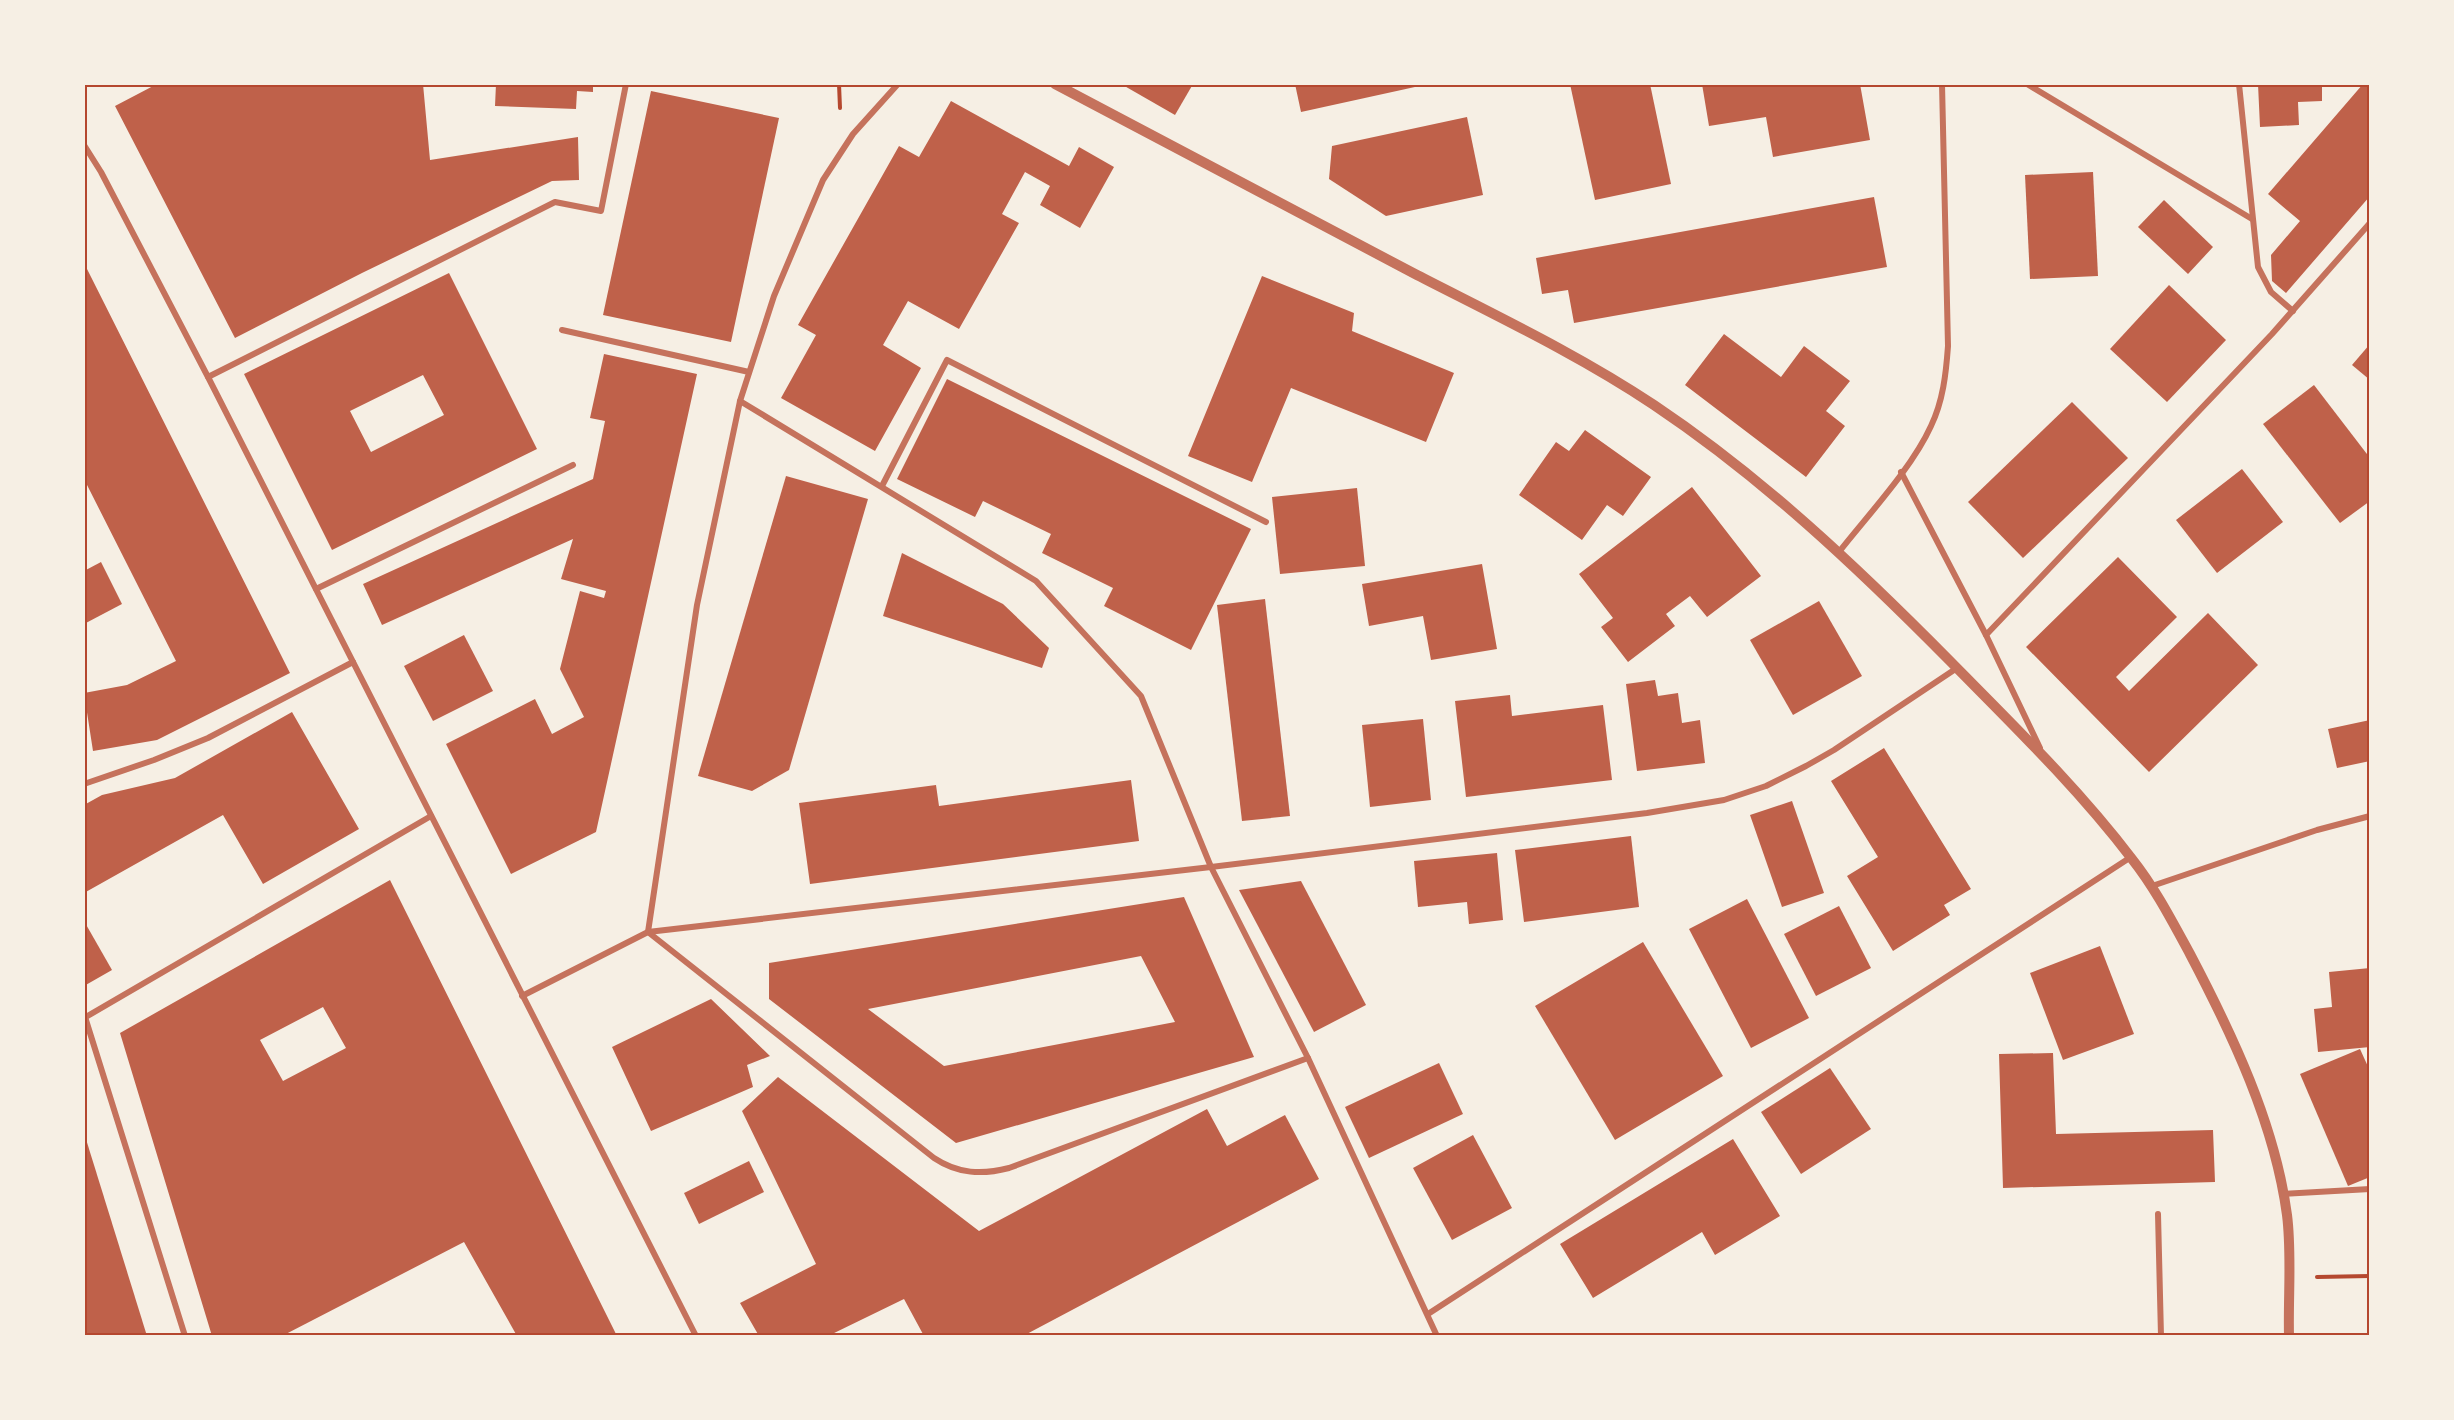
<svg xmlns="http://www.w3.org/2000/svg" width="2454" height="1420" viewBox="0 0 2454 1420" font-family="'Fira Sans Condensed',sans-serif">
<rect width="100%" height="100%" fill="#f6efe4"/>
<g fill="#bf614a" fill-rule="evenodd">
<polygon points="157,84 423,84 430,160 578,137 579,180 552,181 362,273 235,338 115,106"/>
<polygon points="496,84 593,84 593,92 577,91 576,109 495,106"/>
<polygon points="1121,84 1193,84 1175,115"/>
<polygon points="1295,84 1424,84 1424,85 1301,112"/>
<polygon points="1570,84 1650,84 1671,184 1595,200"/>
<polygon points="1702,84 1860,84 1870,140 1773,157 1766,117 1709,126"/>
<polygon points="2258,84 2322,84 2322,101 2298,102 2299,125 2260,127"/>
<polygon points="2363,84 2370,84 2370,196 2286,293 2272,281 2271,255 2300,221 2268,194"/>
<polygon points="651,91 779,118 731,342 603,315"/>
<polygon points="951,101 1069,166 1079,147 1114,167 1080,228 1040,205 1050,186 1025,172 1002,214 1019,223 959,329 908,301 883,345 921,368 875,451 781,398 816,335 798,325 899,146 919,157"/>
<polygon points="1467,117 1483,195 1386,216 1329,179 1332,146"/>
<polygon points="2093,172 2098,276 2030,279 2025,175"/>
<polygon points="1874,197 1887,267 1574,323 1568,290 1542,294 1536,258"/>
<polygon points="2164,200 2213,247 2188,274 2138,227"/>
<polygon points="84,263 290,673 157,740 93,751 84,693 127,685 176,661 84,479"/>
<path d="M449,273l88,176 -205,101 -88,-176zM423,375l21,40 -73,37 -21,-41z"/>
<polygon points="1262,276 1354,313 1352,331 1454,373 1426,442 1291,388 1252,482 1188,456"/>
<polygon points="2169,285 2226,340 2167,402 2110,349"/>
<polygon points="1724,334 1781,377 1804,346 1850,381 1826,411 1845,426 1806,477 1685,385"/>
<polygon points="2370,344 2370,380 2352,365"/>
<polygon points="604,354 697,374 596,832 511,874 446,744 535,699 552,734 584,717 560,669 580,591 604,598 606,591 561,579 573,539 382,625 363,584 593,479 605,421 590,418"/>
<polygon points="947,379 1251,529 1191,650 1104,606 1113,588 1042,553 1051,534 983,501 975,517 897,479"/>
<polygon points="2314,385 2370,458 2370,501 2340,523 2263,424"/>
<polygon points="2072,402 2128,458 2023,558 1968,502"/>
<polygon points="1585,430 1651,477 1623,516 1607,505 1582,540 1519,495 1556,442 1569,451"/>
<polygon points="2242,469 2283,522 2217,573 2176,520"/>
<polygon points="786,476 868,499 789,770 752,791 698,776"/>
<polygon points="1692,487 1761,576 1707,617 1690,596 1666,614 1675,626 1628,662 1601,627 1613,618 1579,574"/>
<polygon points="1357,488 1365,566 1280,574 1272,497"/>
<polygon points="902,553 1003,604 1049,648 1042,668 883,616"/>
<polygon points="2118,557 2177,617 2116,677 2129,691 2208,613 2258,665 2149,772 2026,647"/>
<polygon points="101,562 122,604 84,624 84,571"/>
<polygon points="1482,564 1497,649 1431,660 1423,616 1369,626 1362,584"/>
<polygon points="1265,599 1290,816 1242,821 1217,605"/>
<polygon points="1819,601 1862,676 1793,715 1750,640"/>
<polygon points="464,635 493,691 433,721 404,666"/>
<polygon points="1655,680 1658,696 1678,693 1682,723 1700,720 1705,763 1637,771 1626,684"/>
<polygon points="1510,695 1512,716 1603,705 1612,780 1466,797 1455,701"/>
<polygon points="292,712 359,829 263,884 223,815 84,893 84,805 102,795 175,778"/>
<polygon points="1423,719 1431,800 1370,807 1362,725"/>
<polygon points="2370,720 2370,761 2337,768 2328,729"/>
<polygon points="1884,748 1971,889 1944,905 1950,915 1893,951 1847,876 1878,857 1831,781"/>
<polygon points="1131,780 1139,841 810,884 799,803 936,785 939,806"/>
<polygon points="1792,801 1824,893 1782,907 1750,815"/>
<polygon points="1631,836 1639,907 1524,922 1515,850"/>
<polygon points="1497,853 1503,920 1469,924 1467,902 1418,907 1414,861"/>
<path d="M390,880l227,456h-100l-53,-94 -182,94h-70l-92,-303zM323,1007l23,41 -63,33 -23,-41z"/>
<polygon points="1301,881 1366,1005 1314,1032 1239,890"/>
<path d="M1184,897l70,160 -298,86 -187,-144v-36zM1141,956l34,66 -231,44 -76,-57z"/>
<polygon points="1747,899 1809,1018 1751,1048 1689,929"/>
<polygon points="1839,906 1871,968 1816,996 1784,934"/>
<polygon points="84,921 112,970 84,986"/>
<polygon points="1643,942 1723,1076 1615,1140 1535,1006"/>
<polygon points="2100,946 2134,1034 2063,1060 2030,973"/>
<polygon points="2370,968 2370,1047 2318,1052 2314,1009 2332,1007 2329,972"/>
<polygon points="711,999 770,1056 747,1065 753,1087 651,1131 612,1047"/>
<polygon points="2360,1049 2370,1071 2370,1177 2348,1186 2300,1074"/>
<polygon points="2053,1053 2056,1134 2213,1130 2215,1182 2003,1188 1999,1054"/>
<polygon points="1439,1063 1463,1114 1369,1158 1345,1107"/>
<polygon points="1830,1068 1871,1129 1801,1174 1761,1112"/>
<polygon points="778,1077 979,1231 1207,1109 1227,1146 1285,1115 1319,1179 1023,1336 924,1336 904,1299 828,1336 759,1336 740,1303 816,1264 742,1111"/>
<polygon points="1473,1135 1512,1208 1452,1240 1413,1168"/>
<polygon points="85,1136 147,1336 84,1336"/>
<polygon points="1733,1139 1780,1216 1715,1255 1702,1232 1593,1298 1560,1244"/>
<polygon points="749,1161 764,1192 699,1224 684,1193"/>
</g>
<g fill="none" stroke-linecap="round" stroke-linejoin="round">
<g stroke="#b5482f" stroke-width="4">
<polyline points="839,84 840,108"/>
<polyline points="2317,1277 2370,1276"/>
</g>
<g stroke="#c5725c" stroke-width="6">
<polyline points="2027,84 2252,219"/>
<polyline points="2239,84 2258,267 2271,292 2293,311"/>
<polyline points="84,145 101,172 208,377 696,1336"/>
<polyline points="562,330 749,372"/>
<polyline points="208,377 555,202 601,211 626,84"/>
<polyline points="740,401 1036,581 1141,696 1211,867 1308,1058 1437,1336"/>
<polyline points="1901,472 1986,635 2040,748"/>
<polyline points="882,486 947,360 1266,522"/>
<path d="M1839,552c29,-37 73,-84 92,-126 12,-25 15,-52 17,-80l-6,-262"/>
<polyline points="316,589 573,465"/>
<polyline points="1986,635 2272,334 2370,223"/>
<polyline points="84,784 154,760 208,738 353,662"/>
<polyline points="2152,886 2317,830 2370,816"/>
<polyline points="648,932 697,605 740,401 774,296 823,180 853,134 898,84"/>
<path d="M648,932l286,226c24,16 48,17 75,10l299,-110"/>
<polyline points="522,996 648,932 1211,867 1647,813 1724,800 1766,786 1806,766 1834,750 1957,668"/>
<polyline points="85,1017 185,1336"/>
<polyline points="84,1018 431,816"/>
<polyline points="2283,1194 2370,1189"/>
<polyline points="2158,1214 2161,1336"/>
<polyline points="1428,1314 2131,857"/>
</g>
<path stroke="#c5725c" stroke-width="10" d="M1055,84c121,64 241,127 362,191 80,41 162,80 237,130 109,73 203,162 295,255 63,64 128,127 183,199 23,29 40,62 58,95 42,80 85,170 97,261 5,39 1,81 2,121"/>
</g>
<rect width="2454" height="1420" fill="none" stroke="#f6efe4" stroke-width="171"/>
<rect x="86" y="86" width="2282" height="1248" fill="none" stroke="#b5482f" stroke-width="2"/>
</svg>
